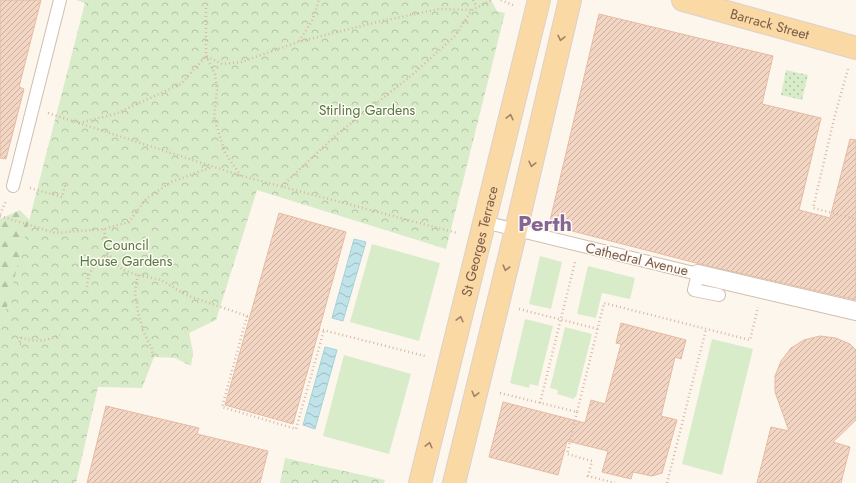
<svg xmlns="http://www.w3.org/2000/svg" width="856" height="483" viewBox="0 0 856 483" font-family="Jost,sans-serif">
<defs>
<pattern id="forest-firs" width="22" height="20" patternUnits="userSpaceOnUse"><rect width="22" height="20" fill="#d8ecc9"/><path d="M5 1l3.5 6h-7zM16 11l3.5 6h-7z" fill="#b4c2a5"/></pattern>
<pattern id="park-crowns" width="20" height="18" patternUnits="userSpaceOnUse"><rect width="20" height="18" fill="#d8ecc9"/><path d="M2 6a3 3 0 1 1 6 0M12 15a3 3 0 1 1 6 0" fill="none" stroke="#b4c2a5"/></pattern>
<pattern id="garden-dots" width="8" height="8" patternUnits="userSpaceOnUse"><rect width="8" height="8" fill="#d8ecc9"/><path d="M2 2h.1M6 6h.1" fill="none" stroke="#b4c2a5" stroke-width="1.8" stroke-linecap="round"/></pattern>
<pattern id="water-waves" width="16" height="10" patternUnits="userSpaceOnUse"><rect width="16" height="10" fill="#bfe3e8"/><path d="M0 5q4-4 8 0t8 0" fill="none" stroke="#a0bbbe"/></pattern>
<pattern id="building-hatch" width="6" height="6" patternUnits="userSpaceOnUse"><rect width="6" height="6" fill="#f3d5c3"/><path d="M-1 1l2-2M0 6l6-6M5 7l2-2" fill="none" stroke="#cab0a1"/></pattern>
</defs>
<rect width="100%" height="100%" fill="#fdf6ec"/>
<g fill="#d8ecc9">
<polygon points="372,244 440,263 419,341 350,322"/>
<polygon points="540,256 562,262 551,309 529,304"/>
<polygon points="588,266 635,278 630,299 602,293 596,318 577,314"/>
<polygon points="525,319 553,326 538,386 530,384 529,388 510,383"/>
<polygon points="565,327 592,334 576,397 574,397 574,399 557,394 558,390 550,388"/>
<polygon points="712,339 753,349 722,475 682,464"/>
<polygon points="344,355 411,374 389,454 323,436"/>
</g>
<polygon fill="url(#forest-firs)" points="20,210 36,227 0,366 0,219"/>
<g fill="url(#park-crowns)">
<polygon points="76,0 491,0 497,11 505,13 446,249 257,190 216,320 189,333 193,352 191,366 175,358 154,357 142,388 98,387 76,483 0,483 0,334 85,3"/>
<polygon points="285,458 385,480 384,483 280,483"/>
</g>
<polygon fill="url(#garden-dots)" points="786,70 808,75 802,100 781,95"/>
<g fill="url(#water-waves)" stroke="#a5d3da">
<polygon points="354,239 366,242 343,321 332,318"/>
<polygon points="325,347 337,350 315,429 303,425"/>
</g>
<g fill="url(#building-hatch)" stroke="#e6bba3">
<polygon points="0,0 41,0 19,87 24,89 6,159 0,158"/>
<polygon points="599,14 773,56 762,104 821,118 799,210 830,218 850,139 856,140 856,300 700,264 549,225"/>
<polygon points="279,213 346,232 293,424 225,405"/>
<polygon points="621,323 686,340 681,359 675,357 661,416 677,420 662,473 652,476 633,472 631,479 602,472 608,451 567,441 558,475 489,457 503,402 585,423 591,400 605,404 621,344 616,343"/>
<polygon points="820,336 836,338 850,344 856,350 856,420 833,442 850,447 841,483 757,483 771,427 789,431 775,392 775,376 781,361 791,348 804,340"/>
<polygon points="106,406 199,428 197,434 268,451 260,483 87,483"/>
</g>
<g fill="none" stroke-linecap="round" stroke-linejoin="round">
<g stroke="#d1beb0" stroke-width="14">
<g id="service">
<polyline points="13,186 60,0"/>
<polyline points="484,222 698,274 694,290 719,295"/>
</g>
</g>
<g stroke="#d1beb0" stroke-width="20">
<polyline id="pedestrian" points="698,274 856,311"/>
</g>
<g stroke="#dad1cd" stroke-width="24">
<g id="primary">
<path id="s1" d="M683,0l173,48"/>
<path id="s2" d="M420,483l119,-483"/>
<polyline points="454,483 516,230 570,0"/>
</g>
</g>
<g stroke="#d9b8a5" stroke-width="2.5" stroke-dasharray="1 3" stroke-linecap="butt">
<polyline points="473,0 477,7"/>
<polyline points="501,0 515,6"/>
<polyline points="206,8 206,56 215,74 217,90 214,117 225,153 241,176"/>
<polyline points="299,41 312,21 319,0"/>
<polyline points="848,69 835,115 813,208 856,219"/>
<polyline points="48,113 242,176 457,233"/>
<polyline points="79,123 115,114 181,84 206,56 222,64 241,62 298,42 377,22 439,9 472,10"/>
<polyline points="282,186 336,135 411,76 455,36 472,10 492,0"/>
<polyline points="30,188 62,197 65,186 62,186"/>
<polyline points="0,214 6,201"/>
<polyline points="0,216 55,233 104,229 129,222 146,199 171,182 212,167"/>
<polyline points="104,229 108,253 115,262 123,270 138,275 161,280 186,295 250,317"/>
<polyline points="138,275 135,292 138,312 144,333 152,349 153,357"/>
<path d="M87,287c0,-16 10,-25 21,-34"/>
<polyline points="519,309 598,329"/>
<polyline points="247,316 222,407 296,429 324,330"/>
<polyline points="319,329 425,356"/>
<path d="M21,344h-2l2,-6c17,4 23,4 39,-3"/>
<polyline points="500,393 577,412 604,303 750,340 758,307"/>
<polyline points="540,403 575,262"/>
<polyline points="577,412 567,454 592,461 588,476 615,483"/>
<polyline points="667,483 706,329"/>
</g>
<use href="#service" stroke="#fff" stroke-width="12"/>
<use href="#pedestrian" stroke="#fff" stroke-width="18"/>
<use href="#primary" stroke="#fbd9a5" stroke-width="22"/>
</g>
<defs><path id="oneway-chevron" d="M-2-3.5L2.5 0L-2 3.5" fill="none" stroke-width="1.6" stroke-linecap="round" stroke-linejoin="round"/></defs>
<g stroke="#a18267">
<use href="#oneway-chevron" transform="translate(561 38) rotate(103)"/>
<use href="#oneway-chevron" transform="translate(510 117) rotate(-76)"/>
<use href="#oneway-chevron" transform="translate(532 164) rotate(103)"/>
<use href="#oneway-chevron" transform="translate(506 268) rotate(105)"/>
<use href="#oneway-chevron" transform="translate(460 319) rotate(-76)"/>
<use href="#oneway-chevron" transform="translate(475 394) rotate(104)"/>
<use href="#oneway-chevron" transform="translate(429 445) rotate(-76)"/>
</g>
<g text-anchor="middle" stroke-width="3" stroke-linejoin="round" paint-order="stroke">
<g font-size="14" fill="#7a5c4d" stroke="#fffaf3">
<text dy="5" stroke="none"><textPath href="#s1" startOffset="90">Barrack Street</textPath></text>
<text dy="5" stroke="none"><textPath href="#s2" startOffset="249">St Georges Terrace</textPath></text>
<text transform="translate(637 259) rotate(13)" y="5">Cathedral Avenue</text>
</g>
<g font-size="14" fill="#537a41" stroke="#fffaf3">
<text x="367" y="115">Stirling Gardens</text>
<text x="126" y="250">Council<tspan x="126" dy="16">House Gardens</tspan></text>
</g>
<g font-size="22" font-weight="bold" fill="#846695" stroke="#fffaf3">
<text x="545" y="231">Perth</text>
</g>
</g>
</svg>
